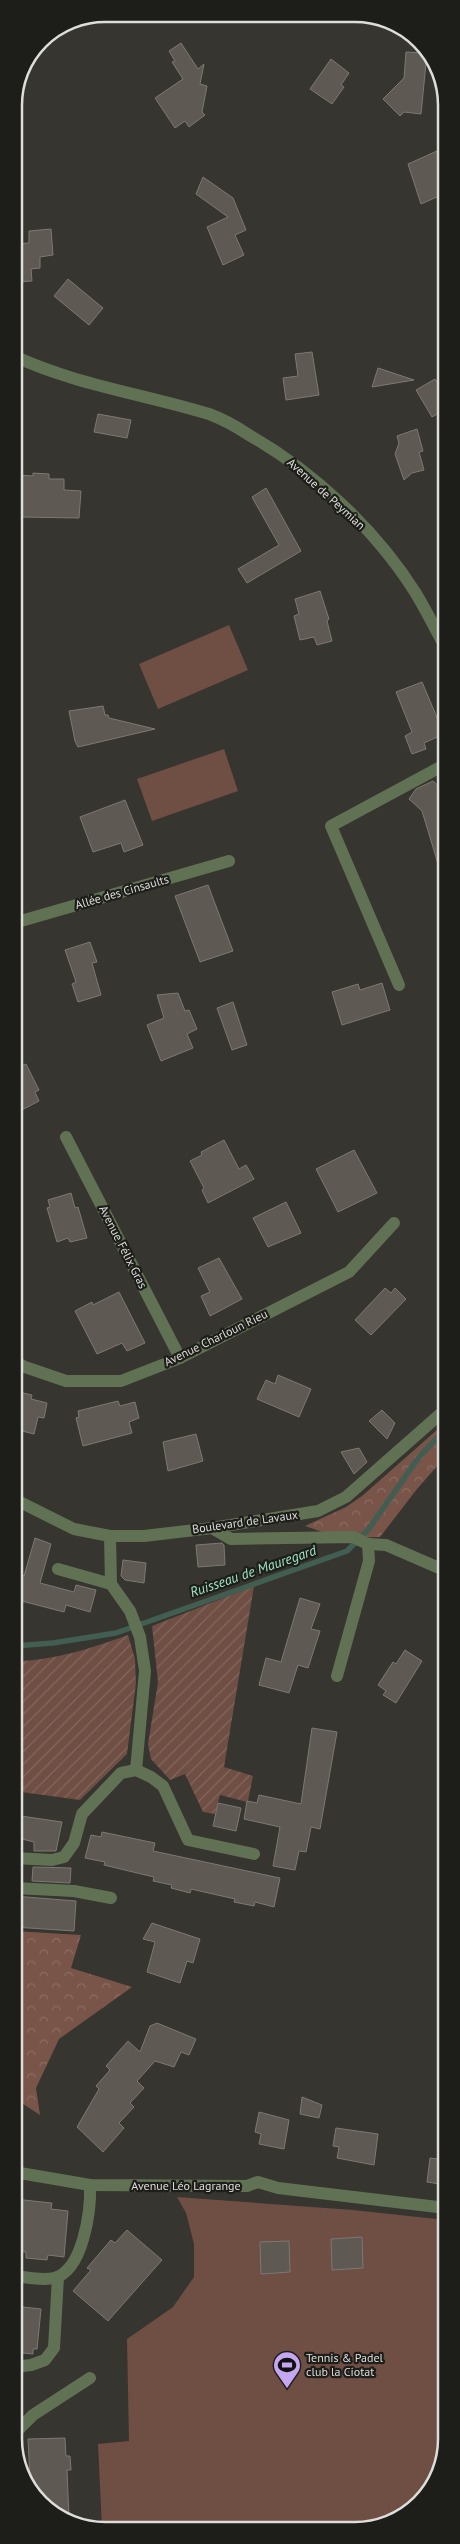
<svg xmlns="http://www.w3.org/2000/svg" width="460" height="2544" viewBox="0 0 460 2544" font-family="'PT Sans',sans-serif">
<defs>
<pattern id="forest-crowns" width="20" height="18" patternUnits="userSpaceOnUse" patternTransform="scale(1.25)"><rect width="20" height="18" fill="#795449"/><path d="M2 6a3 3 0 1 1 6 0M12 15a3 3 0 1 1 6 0" fill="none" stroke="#8c6c63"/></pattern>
<pattern id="garden-furrows" width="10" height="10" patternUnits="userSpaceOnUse" patternTransform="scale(1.25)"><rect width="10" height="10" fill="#6f4e44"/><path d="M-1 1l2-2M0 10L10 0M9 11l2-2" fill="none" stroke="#83675e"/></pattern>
</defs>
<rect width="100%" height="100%" fill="#36352f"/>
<g fill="url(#forest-crowns)">
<polygon points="446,1422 446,1456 417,1489 380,1537 340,1538 305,1526 346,1507 362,1496"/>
<polygon points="14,1931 81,1935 71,1968 132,1987 59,2039 36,2088 40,2115 14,2098"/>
</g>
<g fill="#6f4e44">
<polygon points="229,625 248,670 158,709 139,664"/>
<polygon points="224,749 238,791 152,821 137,779"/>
<polygon points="177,2197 353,2210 446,2220 446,2439 423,2499 366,2529 102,2528 98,2444 129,2441 127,2339 173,2307 194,2277 194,2244 186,2213"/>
</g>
<g fill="url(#garden-furrows)">
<polygon points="254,1586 224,1767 253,1776 248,1801 247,1802 220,1795 215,1814 203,1812 185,1774 170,1780 151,1759 148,1744 158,1682 152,1626"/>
<path d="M128,1635l7,24 1,24 -9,71 -47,46 -66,-9v-130c39,0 78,-13 114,-26z"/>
</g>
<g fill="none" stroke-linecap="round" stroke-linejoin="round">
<polyline stroke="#425e52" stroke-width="5.5" points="14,1646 53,1643 116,1633 347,1551 368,1530 419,1457 446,1429"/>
</g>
<g fill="#5e5953" stroke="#7e7873">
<polygon points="181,43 198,69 204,64 200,84 207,86 202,112 205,115 189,127 185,121 175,128 155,98 183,79 172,62 175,61 169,51"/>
<polygon points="406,52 427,53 421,114 404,112 400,116 383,99 404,78"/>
<polygon points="331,59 349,73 341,85 344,87 332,104 310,89"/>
<polygon points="437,151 446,171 446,193 421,204 408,164"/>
<polygon points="203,177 233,198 246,230 235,235 244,255 223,265 207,227 228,217 196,194"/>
<polygon points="51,229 53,255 40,257 40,268 31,269 32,281 14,282 14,253 17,253 17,244 29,243 29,231"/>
<polygon points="68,279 103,308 89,325 54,296"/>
<polygon points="312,352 319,395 286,400 283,378 298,376 295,354"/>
<polygon points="378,368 414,380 372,387"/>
<polygon points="435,379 446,395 446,409 432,417 416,390"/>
<polygon points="98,414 131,420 127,438 94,432"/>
<polygon points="417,429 423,451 419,452 424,470 412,473 404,480 395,454 399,443 397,436"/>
<polygon points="33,473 49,474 49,479 64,479 64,490 81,491 79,518 21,517 21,509 15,508 16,475 33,476"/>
<polygon points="266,488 301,551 247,583 238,569 279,545 252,497"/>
<polygon points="320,591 329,619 327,621 332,641 317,645 314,637 300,640 294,616 299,614 295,599"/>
<polygon points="422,682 444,734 424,743 426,749 412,754 405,736 412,732 396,692"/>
<polygon points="103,706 105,715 108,715 109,718 155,729 78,747 75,741 69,711"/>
<polygon points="433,781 446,793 446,876 442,877 422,811 409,799 416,789"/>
<polygon points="125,800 143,845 124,852 121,843 93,852 80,817"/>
<polygon points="208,885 233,951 200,962 175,896"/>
<polygon points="90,942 97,962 92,963 101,995 78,1002 72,984 76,982 65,950"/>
<polygon points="382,983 390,1010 342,1025 332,992 358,984 360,990"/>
<polygon points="178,993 185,1011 189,1010 197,1029 187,1034 193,1048 161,1061 147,1025 164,1018 157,995"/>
<polygon points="233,1002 247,1045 232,1050 217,1008"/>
<polygon points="26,1064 39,1090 35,1092 39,1101 14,1114 14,1070"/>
<polygon points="224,1140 239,1169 246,1165 254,1179 208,1203 202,1190 204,1188 190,1161 202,1155 201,1152"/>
<polygon points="354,1150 377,1193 338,1212 316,1169"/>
<polygon points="71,1193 75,1208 78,1207 87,1238 70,1242 68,1238 57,1242 47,1208 50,1207 48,1200"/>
<polygon points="286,1202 301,1233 268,1247 253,1218"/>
<polygon points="219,1258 242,1299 210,1316 201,1296 210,1292 198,1268"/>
<polygon points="385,1288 391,1293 395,1288 406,1299 371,1335 355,1320"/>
<polygon points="119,1292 145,1343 127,1351 122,1343 97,1354 75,1311 92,1302 93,1305"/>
<polygon points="278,1375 311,1389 299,1417 257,1399 266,1380 275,1384"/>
<polygon points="14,1391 32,1395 31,1399 47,1403 44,1418 38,1417 34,1434 14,1429"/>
<polygon points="118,1401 120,1406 135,1402 139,1418 129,1422 132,1433 83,1446 76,1418 79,1417 78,1411"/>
<polygon points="382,1410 395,1423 387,1439 369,1421"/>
<polygon points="196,1434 203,1461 168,1471 163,1442"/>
<polygon points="359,1448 367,1462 354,1474 341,1452"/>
<polygon points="35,1538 51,1544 40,1583 74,1592 76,1585 96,1590 90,1612 66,1605 64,1612 14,1599 14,1573 24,1576"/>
<polygon points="222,1543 224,1545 225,1565 198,1567 196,1545"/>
<polygon points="123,1560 146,1563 144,1583 125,1580 121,1576"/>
<polygon points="300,1598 320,1604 311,1629 320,1631 308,1668 298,1665 289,1693 259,1685 266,1658 281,1662"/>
<polygon points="405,1650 422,1661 396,1703 383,1695 386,1691 378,1685 393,1662 396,1664"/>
<polygon points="312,1728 337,1732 320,1829 311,1827 306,1852 299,1851 295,1870 273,1866 280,1827 244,1819 247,1801 257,1803 259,1795 301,1804"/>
<polygon points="218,1803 241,1808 236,1831 213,1826"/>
<polygon points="14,1815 62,1822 56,1851 34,1851 34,1842 14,1837"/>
<polygon points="102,1832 155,1843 153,1851 280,1878 274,1907 255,1902 254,1906 234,1902 235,1899 191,1889 190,1893 171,1888 172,1885 153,1881 154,1877 104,1865 105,1862 85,1858 91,1835 101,1837"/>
<polygon points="33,1867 71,1868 70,1883 32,1881"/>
<polygon points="14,1896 76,1901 74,1931 14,1927"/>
<polygon points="152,1923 200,1939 193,1963 187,1961 180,1983 147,1972 155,1942 143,1939"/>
<polygon points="157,2023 196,2039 189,2055 181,2052 174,2067 155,2061 137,2081 144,2088 130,2103 134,2107 119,2123 124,2128 103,2152 77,2127 99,2089 96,2086 110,2070 106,2066 128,2041 140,2052 150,2026"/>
<polygon points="302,2097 322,2105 319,2118 300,2114"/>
<polygon points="259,2112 289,2120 284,2149 259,2144 261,2134 255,2132"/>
<polygon points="336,2128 378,2134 374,2165 337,2158 339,2147 333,2146"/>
<polygon points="430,2158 446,2160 446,2185 427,2182"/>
<polygon points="14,2199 52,2203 51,2209 68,2211 64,2257 48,2255 47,2260 26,2258 26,2252 14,2251"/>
<polygon points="127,2230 162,2260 108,2321 73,2291 91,2270 87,2268 111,2240 115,2243"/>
<polygon points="362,2237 363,2268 332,2270 331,2239"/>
<polygon points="289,2241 290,2272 261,2274 260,2242"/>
<polygon points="14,2306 41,2309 37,2349 33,2349 33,2354 14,2352"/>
<polygon points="65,2438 66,2456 70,2456 71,2470 67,2470 69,2518 37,2499 30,2484 29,2458 28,2439"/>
</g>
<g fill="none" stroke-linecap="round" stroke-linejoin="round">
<g stroke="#617254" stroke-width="12">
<path d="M14,356c62,29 130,38 195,58 14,5 28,13 40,21 65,37 126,94 166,157 11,18 21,38 31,57"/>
<polyline points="14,923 229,861"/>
<polyline points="399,985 331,826 446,764"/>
<polyline points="66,1137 180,1358"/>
<polyline points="14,1361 25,1367 66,1381 121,1381 180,1358 349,1272 394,1223"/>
<polyline points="14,1499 74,1529 110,1536 144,1536 212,1528 318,1511 346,1497 446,1409"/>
<polyline points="212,1528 231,1539 353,1537 368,1544 369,1561 337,1676"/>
<polyline points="110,1536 111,1584 130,1611 140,1637 145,1671 136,1770"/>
<polyline points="368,1544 386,1545 446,1571"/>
<polyline points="58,1569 111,1584"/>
<polyline points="14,1858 52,1860 64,1857 74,1843 82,1814 121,1773 136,1770 151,1777 163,1786 188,1840 254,1854"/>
<polyline points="14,1888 74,1891 111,1898"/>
<polyline points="14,2172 90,2185 247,2186 258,2182 278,2188 446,2208"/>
<path d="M14,2276c12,1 28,5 40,2 29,-7 37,-67 36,-93"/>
<polyline points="14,2367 31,2365 45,2360 54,2348 58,2277"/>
<polyline points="14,2434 33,2415 90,2378"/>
</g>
</g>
<defs>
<g id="stadium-pin" transform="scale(1.4375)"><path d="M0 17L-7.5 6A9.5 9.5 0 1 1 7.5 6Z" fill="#c5a7f1" stroke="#1d1d1a"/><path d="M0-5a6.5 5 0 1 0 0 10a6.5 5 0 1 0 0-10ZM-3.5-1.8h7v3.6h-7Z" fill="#111"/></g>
</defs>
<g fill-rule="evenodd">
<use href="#stadium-pin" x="287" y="2365"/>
</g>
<g text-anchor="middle" stroke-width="4.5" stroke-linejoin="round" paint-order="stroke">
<g font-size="12" fill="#ddddd9" stroke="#1d1d1a">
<text transform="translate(326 494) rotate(42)" y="4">Avenue de Peymian</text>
<text transform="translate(122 892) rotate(-16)" y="4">Allée des Cinsaults</text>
<text transform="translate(123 1247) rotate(63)" y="4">Avenue Félix Gras</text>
<text transform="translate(216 1338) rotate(-26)" y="4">Avenue Charloun Rieu</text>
<text transform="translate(245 1522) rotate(-8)" y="4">Boulevard de Lavaux</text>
<text x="186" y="2190">Avenue Léo Lagrange</text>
</g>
<g font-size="12" fill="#ddddd9" stroke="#1d1d1a" text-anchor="start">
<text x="306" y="2362">Tennis &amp; Padel<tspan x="306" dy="14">club la Ciotat</tspan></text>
</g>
<g font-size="14" font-style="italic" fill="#9fe4c3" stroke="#1d1d1a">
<text transform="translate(253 1571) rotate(-19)" y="5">Ruisseau de Mauregard</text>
</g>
</g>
<path d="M0 0H460V2544H0ZM105 22H355A83 83 0 0 1 438 105V2439A83 83 0 0 1 355 2522H105A83 83 0 0 1 22 2439V105A83 83 0 0 1 105 22Z" fill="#1d1d1a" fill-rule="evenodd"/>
<path fill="none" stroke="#ddddd9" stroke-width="2.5" d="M105 22H355A83 83 0 0 1 438 105V2439A83 83 0 0 1 355 2522H105A83 83 0 0 1 22 2439V105A83 83 0 0 1 105 22Z"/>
</svg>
